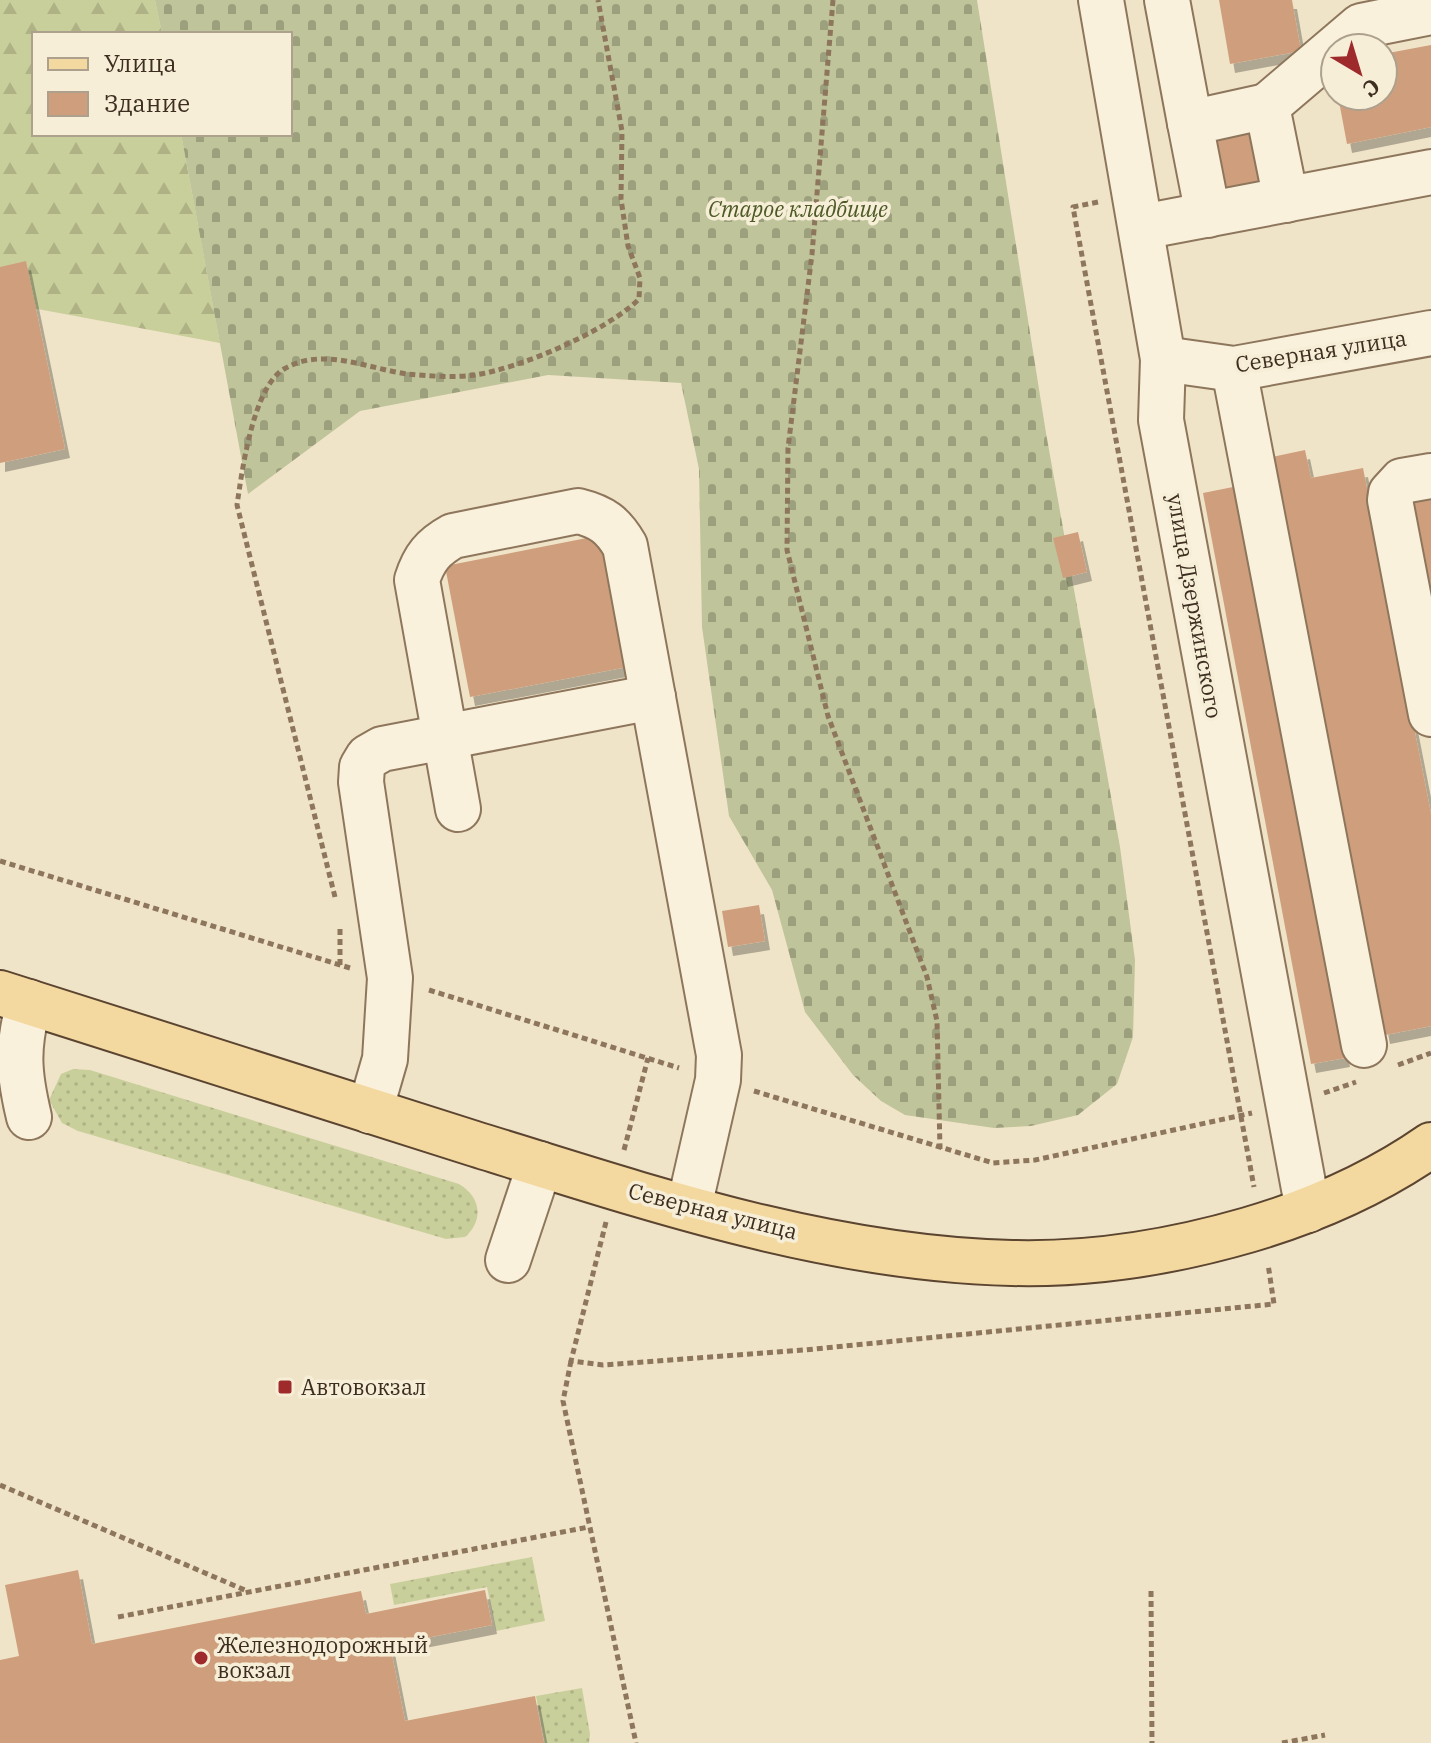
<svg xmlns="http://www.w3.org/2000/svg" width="1431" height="1743" viewBox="0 0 1431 1743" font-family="'IBM Plex Serif',serif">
<defs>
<pattern id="grass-dots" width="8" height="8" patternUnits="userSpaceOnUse" patternTransform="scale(2)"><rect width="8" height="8" fill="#c9cf9b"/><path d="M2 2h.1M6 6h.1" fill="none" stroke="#aeb285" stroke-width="1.8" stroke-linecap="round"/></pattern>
<pattern id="forest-firs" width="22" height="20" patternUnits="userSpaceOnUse" patternTransform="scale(2)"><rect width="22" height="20" fill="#c9cf9b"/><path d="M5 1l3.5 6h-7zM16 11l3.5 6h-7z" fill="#aeb285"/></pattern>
<pattern id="cemetery-stones" width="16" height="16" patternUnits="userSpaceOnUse" patternTransform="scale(2)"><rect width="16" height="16" fill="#bfc49a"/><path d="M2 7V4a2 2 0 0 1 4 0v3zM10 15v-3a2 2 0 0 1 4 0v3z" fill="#9ca07d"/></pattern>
<filter id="shadow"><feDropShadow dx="5" dy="9" stdDeviation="0" flood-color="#0004"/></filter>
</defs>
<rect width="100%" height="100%" fill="#f0e4c8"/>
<g fill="url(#grass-dots)">
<path d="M73,1069l17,1 369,114c22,13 25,36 6,53l-19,2 -368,-108 -16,-8 -13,-23 12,-26z"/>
<polygon points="532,1557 545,1621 496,1631 487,1587 394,1605 390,1584"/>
<polygon points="582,1688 590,1734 589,1743 545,1743 536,1696"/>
</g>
<polygon fill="url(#forest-firs)" points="0,0 155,0 162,34 34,34 34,134 181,134 220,343 0,302"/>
<polygon fill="url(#cemetery-stones)" points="155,0 977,0 1046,433 1120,847 1135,960 1133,1037 1117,1084 1078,1115 1031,1126 994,1128 905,1115 881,1101 853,1075 805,1012 772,890 729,816 702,627 699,469 681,383 548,375 360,411 248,494 181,134 290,134 290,34 162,34"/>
<g fill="#cf9f7d" filter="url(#shadow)">
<polygon points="1219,0 1292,0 1301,51 1230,64"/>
<polygon points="1431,45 1431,127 1347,144 1338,96 1383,96 1383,54"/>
<polygon points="1260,127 1271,181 1227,190 1216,137"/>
<polygon points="26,261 65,449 0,463 0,267"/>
<polygon points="1305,450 1311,478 1363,468 1431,814 1431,1026 1385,1035 1272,457"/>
<polygon points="1238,486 1345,1058 1311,1064 1203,493"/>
<polygon points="1431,492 1431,608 1409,496"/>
<polygon points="1078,532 1087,572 1063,578 1053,538"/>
<polygon points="607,534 632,666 470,697 445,566"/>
<polygon points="759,905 765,941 728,947 722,911"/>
<polygon points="78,1570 92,1644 361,1591 366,1614 485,1590 492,1625 390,1645 405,1721 535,1696 544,1743 0,1743 0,1660 19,1656 5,1585"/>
</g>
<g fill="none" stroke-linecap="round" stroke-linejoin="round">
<g stroke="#8d765c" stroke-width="48">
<g id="minor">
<polyline points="1101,0 1163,359 1161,420 1308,1210"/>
<polyline points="1167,0 1190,123"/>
<polyline points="1286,200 1267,106 1361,26 1431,12"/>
<polyline points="1208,215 1190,123 1267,106"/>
<polyline points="1142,227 1431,172"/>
<polyline points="1163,359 1234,369 1431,333"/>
<polyline points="1234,369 1364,1045"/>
<polyline points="1431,476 1402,481 1391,493 1390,500 1431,714"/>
<path d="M458,809l-41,-229c7,-22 16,-33 36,-44l125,-25c24,6 35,14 47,35l94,509 -1,25 -29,127"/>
<path d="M29,1002c-12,46 -11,69 0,115"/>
<polyline points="370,1111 385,1059 390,978 361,782 362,767 368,757 382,749 653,697"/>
<polyline points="508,1260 540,1164"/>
</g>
</g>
<g stroke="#5b4430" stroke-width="48">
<path id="major" d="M0,993c157,50 314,101 472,150 174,54 356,116 540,120 79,2 160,-11 236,-33 65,-19 127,-46 183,-85"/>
</g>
<g stroke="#8d765c" stroke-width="5" stroke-dasharray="6 4" stroke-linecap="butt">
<polyline points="833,0 812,254 788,448 787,550 828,716 927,977 937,1021 940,1149"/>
<polyline points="1098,202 1073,207 1254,1187"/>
<polyline points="0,861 350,968"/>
<path d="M335,897l-98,-392c5,-34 16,-118 47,-136 38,-23 84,0 124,5 20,2 47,4 67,1 46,-7 132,-44 164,-76l1,-21 -12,-32 -7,-47 1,-68 -24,-131"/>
<polyline points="340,965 340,926"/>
<polyline points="429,990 679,1068"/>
<polyline points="1398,1065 1431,1053"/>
<polyline points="754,1091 993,1163 1035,1160 1252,1113"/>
<polyline points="1324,1093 1356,1082"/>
<polyline points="624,1150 648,1058"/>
<polyline points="606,1222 571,1361 603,1365 804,1350 1274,1304 1268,1264"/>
<polyline points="571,1361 563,1401 636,1743"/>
<polyline points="0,1485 247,1591"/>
<polyline points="1151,1591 1152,1743"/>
<polyline points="118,1617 589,1527"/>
<polyline points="1282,1743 1325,1735"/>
</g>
<use href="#minor" stroke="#faf1dc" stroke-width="44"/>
<use href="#major" stroke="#f3d9a0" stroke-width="44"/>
</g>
<g fill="#9e2a2b" stroke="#f7eed8" stroke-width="3">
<rect x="277" y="1379" width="16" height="16" rx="4"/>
<circle cx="201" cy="1658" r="8"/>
</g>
<g text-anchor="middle" stroke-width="7" stroke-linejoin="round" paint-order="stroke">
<g font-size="22" font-style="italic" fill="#4d5a26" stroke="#f7eed8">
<text x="798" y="217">Старое кладбище</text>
</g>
<g font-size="22" fill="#3d2e20" stroke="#f7eed8">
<text transform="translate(1321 351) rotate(-9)" y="8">Северная улица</text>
<text transform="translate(1195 606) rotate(80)" y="8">улица Дзержинского</text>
<text transform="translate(713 1211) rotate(14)" y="8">Северная улица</text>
</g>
<g font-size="22" fill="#3d2e20" stroke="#f7eed8" text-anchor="start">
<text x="301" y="1395">Автовокзал</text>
<text x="217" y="1653">Железнодорожный<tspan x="217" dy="25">вокзал</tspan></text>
</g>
</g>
<rect x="32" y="32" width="260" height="104" fill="#f7eed8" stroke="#ada18e" stroke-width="2"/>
<rect x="48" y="58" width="40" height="12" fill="#f3d9a0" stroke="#ada18e" stroke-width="2"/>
<text x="104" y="72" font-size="24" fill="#3d2e20">Улица</text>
<rect x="48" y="92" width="40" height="24" fill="#cf9f7d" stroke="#ada18e" stroke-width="2"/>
<text x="104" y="112" font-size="24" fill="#3d2e20">Здание</text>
<g transform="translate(1359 72) rotate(142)"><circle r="38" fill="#f7eed8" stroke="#ada18e" stroke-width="2"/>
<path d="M0-6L14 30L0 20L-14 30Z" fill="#9e2a2b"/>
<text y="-12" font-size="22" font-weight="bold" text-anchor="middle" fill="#3d2e20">С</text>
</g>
</svg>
